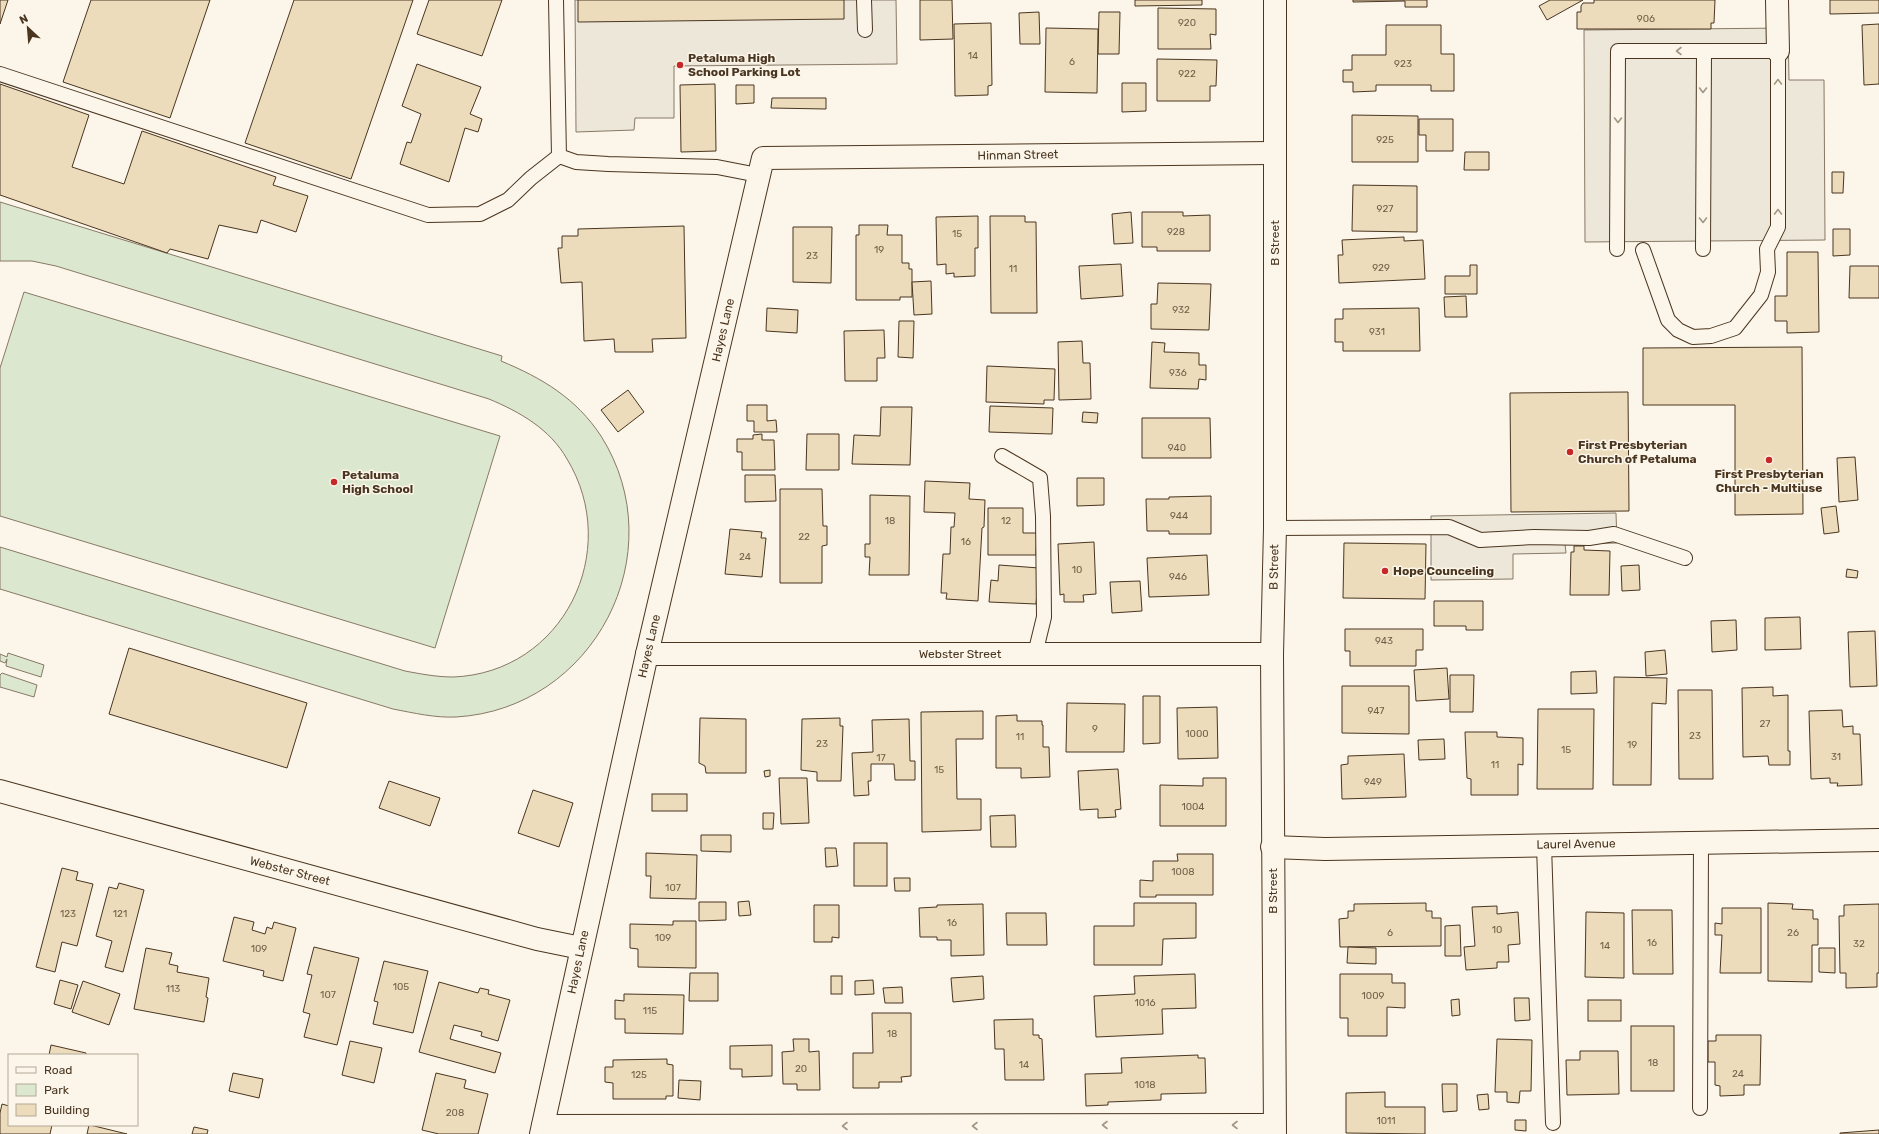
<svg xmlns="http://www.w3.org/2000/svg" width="1879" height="1134" viewBox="0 0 1879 1134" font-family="Rubik,sans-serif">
<rect width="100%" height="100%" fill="#fbf6e9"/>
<g fill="#dce7d0" stroke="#887966">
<path d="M0,202l502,154 -1,5c41,17 75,37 100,75 74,117 -7,273 -145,281 -21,1 -42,-4 -63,-8l-393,-120v-42l405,124c16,3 32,6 48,6 110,-4 170,-126 114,-218 -17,-30 -47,-47 -78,-60l-433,-133 -24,-5h-32z"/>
<polygon points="24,292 500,436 435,648 0,516 0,368"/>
<polygon points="8,653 44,665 41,677 6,666 7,659 5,663 0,661 0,654 7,657"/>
<polygon points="2,673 37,685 34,697 0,687 0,675"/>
</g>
<g fill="#ede7d9" stroke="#887966">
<polygon points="575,0 896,0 897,64 674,66 674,118 635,118 634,130 576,132"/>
<polygon points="1788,28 1789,80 1824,80 1825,240 1585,242 1584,30"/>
<polygon points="1616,513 1617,543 1565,544 1566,553 1513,554 1513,579 1431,580 1431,516"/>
</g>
<g fill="#ecdcbc" stroke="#4a3520">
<polygon points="0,0 8,0 0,24"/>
<polygon points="91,0 210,0 170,118 63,82"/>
<polygon points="294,0 413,0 351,179 245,143"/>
<polygon points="429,0 502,0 482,56 417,34"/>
<polygon points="578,0 844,0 844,19 578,22"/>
<polygon points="920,0 952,0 953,39 920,40"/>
<polygon points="1135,0 1202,0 1202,5 1135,6"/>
<polygon points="1353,0 1427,0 1427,7 1405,7 1405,1 1353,2"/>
<polygon points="1550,0 1583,0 1547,20 1539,6"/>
<polygon points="1594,0 1715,0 1714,23 1711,23 1711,29 1577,29 1577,12 1581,12 1581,6 1583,3 1594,3"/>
<polygon points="1830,0 1879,0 1879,13 1830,14"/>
<polygon points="1158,8 1216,9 1216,35 1210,34 1211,49 1158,49"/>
<polygon points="1039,12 1040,44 1020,44 1019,13"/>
<polygon points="1099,12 1120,12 1119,54 1098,54"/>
<polygon points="991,23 992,85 988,86 988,95 955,96 954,24"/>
<polygon points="1879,24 1879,84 1864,85 1862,25"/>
<polygon points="1386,25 1441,25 1441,54 1454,54 1454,91 1431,91 1431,85 1376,85 1376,91 1353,92 1353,82 1343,82 1343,70 1352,70 1352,55 1386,55"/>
<polygon points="1046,28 1098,29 1097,93 1045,92"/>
<polygon points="1157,59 1217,60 1216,86 1210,86 1210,101 1157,101"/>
<polygon points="417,64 481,87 470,114 482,119 478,132 465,128 449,182 400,164 407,142 411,143 421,114 402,106"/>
<polygon points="1122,83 1146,83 1146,111 1122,112"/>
<polygon points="0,84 89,115 72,167 124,184 142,131 276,177 273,185 308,196 296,232 261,220 257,233 219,225 208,259 170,249 167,253 0,195"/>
<polygon points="715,84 716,151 681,152 680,85"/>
<polygon points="736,85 754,85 754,103 736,104"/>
<polygon points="772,98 826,98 826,109 771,108"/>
<polygon points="1352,115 1418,116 1418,162 1352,162"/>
<polygon points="1419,119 1453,119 1453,151 1426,151 1426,135 1419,135"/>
<polygon points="1465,152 1489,152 1489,170 1464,170"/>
<polygon points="1832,172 1844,172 1843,193 1832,193"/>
<polygon points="1353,185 1417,186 1417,232 1352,231"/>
<polygon points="1131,212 1133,243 1114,244 1112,214"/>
<polygon points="1142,212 1183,212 1183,216 1210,215 1210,251 1157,251 1157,247 1142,247"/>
<polygon points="978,216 978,248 975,248 975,276 954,277 954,273 946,274 946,264 937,265 936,217"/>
<polygon points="990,216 1025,216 1025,222 1036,222 1037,313 991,313"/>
<polygon points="859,225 888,225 887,235 902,235 902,263 909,263 909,269 912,269 912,297 900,297 900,300 856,300 856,235 859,235"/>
<polygon points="684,226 686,338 652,339 653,352 615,352 614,339 584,341 582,282 561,283 558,248 562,248 562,236 578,236 578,229"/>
<polygon points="793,227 832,227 831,283 793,282"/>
<polygon points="1833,229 1850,229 1850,255 1833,256"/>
<polygon points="1404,237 1404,241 1423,240 1425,279 1339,283 1338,255 1343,255 1342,240"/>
<polygon points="1787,252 1818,252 1819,332 1787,333 1787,321 1775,321 1775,296 1787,296"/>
<polygon points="1121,264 1123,296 1081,299 1079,266"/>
<polygon points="1470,265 1477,265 1477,294 1445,294 1445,276 1470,276"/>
<polygon points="1850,266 1879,266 1879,298 1849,298"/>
<polygon points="931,281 932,314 914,315 912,282"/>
<polygon points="1158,283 1211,284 1209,330 1151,329 1151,304 1157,304"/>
<polygon points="1466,296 1467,317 1445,317 1444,297"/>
<polygon points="767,308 798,310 797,333 766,331"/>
<polygon points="1419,308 1420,351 1343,351 1343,342 1335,342 1335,319 1343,319 1343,309"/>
<polygon points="899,321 914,321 913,358 898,357"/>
<polygon points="884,330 885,358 877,358 877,381 845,381 844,331"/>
<polygon points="1082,341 1083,363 1090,363 1091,399 1059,400 1058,342"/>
<polygon points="1152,342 1165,343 1164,352 1199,353 1199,365 1206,365 1206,380 1199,379 1198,389 1150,388"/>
<polygon points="1802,347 1803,514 1735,515 1735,405 1643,405 1643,348"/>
<polygon points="987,366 1055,369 1054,400 1044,400 1044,404 986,402"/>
<polygon points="628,390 644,412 618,432 601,410"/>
<polygon points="1628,392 1629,511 1511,512 1510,393"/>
<polygon points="747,405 767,405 767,421 776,420 777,432 754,432 754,421 747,421"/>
<polygon points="990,406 1053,408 1052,434 989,432"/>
<polygon points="881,407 912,407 910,465 852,464 854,435 880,436"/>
<polygon points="1083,412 1098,413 1097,423 1082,422"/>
<polygon points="1142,418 1210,418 1211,458 1142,458"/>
<polygon points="762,434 762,440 774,440 775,470 742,470 742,452 737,452 737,439 753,439 753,435"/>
<polygon points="807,434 839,434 839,470 806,470"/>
<polygon points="1855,457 1858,500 1839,502 1837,458"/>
<polygon points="745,475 775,475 776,501 745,502"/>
<polygon points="1077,478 1104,478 1104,505 1077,506"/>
<polygon points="925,481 970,483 969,499 985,500 984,527 982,528 978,601 946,599 947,593 941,593 943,554 950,554 951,527 954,527 955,513 924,512"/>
<polygon points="780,489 822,489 823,526 827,526 827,545 822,546 822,583 780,583"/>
<polygon points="870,495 910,496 909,575 869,575 870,557 865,557 865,544 870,544"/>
<polygon points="1211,496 1211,534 1169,534 1169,531 1147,531 1146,499 1169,499 1169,497"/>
<polygon points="1836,506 1839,532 1824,534 1821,508"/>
<polygon points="988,508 1023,508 1023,533 1037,533 1036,555 988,555"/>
<polygon points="730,529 762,532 761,538 766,538 762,577 725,574"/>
<polygon points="1094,542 1096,594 1083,595 1084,602 1064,602 1064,594 1060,595 1058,544"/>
<polygon points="1344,543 1426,544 1425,599 1343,598"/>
<polygon points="1574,546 1584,546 1584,550 1610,551 1609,595 1570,595 1571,552 1574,552"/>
<polygon points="1207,555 1209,595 1149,597 1147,558"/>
<polygon points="999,565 1039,568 1036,604 989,602 991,580 998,581"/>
<polygon points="1639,565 1640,590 1622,591 1621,566"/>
<polygon points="1847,569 1858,571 1857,578 1846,577"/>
<polygon points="1140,581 1142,611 1112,613 1110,582"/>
<polygon points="1434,601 1483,601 1483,630 1466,630 1466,626 1434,626"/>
<polygon points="1800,617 1801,649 1765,650 1765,618"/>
<polygon points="1736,620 1737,650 1712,652 1711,621"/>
<polygon points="1345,629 1423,629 1423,650 1416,650 1416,666 1350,666 1350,651 1345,651"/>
<polygon points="1875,631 1877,686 1850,687 1848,632"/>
<polygon points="129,648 307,703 287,768 109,714"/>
<polygon points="1665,650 1667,674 1646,676 1645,652"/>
<polygon points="1447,668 1449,699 1416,701 1414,670"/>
<polygon points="1596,671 1597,693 1571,694 1571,672"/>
<polygon points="1450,675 1474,675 1473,712 1450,712"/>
<polygon points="1614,677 1667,678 1666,704 1652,703 1651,785 1613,785"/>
<polygon points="1342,686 1409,686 1409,734 1342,733"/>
<polygon points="1773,687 1773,696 1788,695 1788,751 1790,751 1790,765 1769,765 1768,756 1743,757 1742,688"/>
<polygon points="1678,690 1712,690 1713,779 1679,779"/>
<polygon points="1143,696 1160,696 1160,743 1143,744"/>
<polygon points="1067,703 1125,704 1124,752 1066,752"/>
<polygon points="1217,707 1218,758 1178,759 1177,708"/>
<polygon points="1538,709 1594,709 1593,789 1537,789"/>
<polygon points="1842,710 1843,727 1853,726 1853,734 1860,734 1862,785 1837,786 1838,783 1830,783 1830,778 1811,779 1809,711"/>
<polygon points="983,711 983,739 956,739 957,799 981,799 981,830 922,832 921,712"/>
<polygon points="1017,715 1017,721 1042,721 1042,725 1043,725 1043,747 1049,747 1050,777 1021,778 1021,768 996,768 996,716"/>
<polygon points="700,718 746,719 746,773 706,773 705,766 699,763"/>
<polygon points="840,718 840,726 843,726 841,781 817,781 817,772 801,770 802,719"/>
<polygon points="909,719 910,761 915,761 915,780 895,780 894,764 871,764 871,781 868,781 869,795 854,796 852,753 873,752 872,720"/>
<polygon points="1465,732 1497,732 1497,737 1523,738 1523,765 1518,764 1518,795 1471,795 1471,779 1467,778"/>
<polygon points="1444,739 1445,759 1419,760 1418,740"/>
<polygon points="1404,754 1406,797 1342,799 1341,765 1348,764 1348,756"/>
<polygon points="1118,769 1121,809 1115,810 1116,817 1098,818 1098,809 1080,810 1078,771"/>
<polygon points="770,770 770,776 765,777 764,771"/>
<polygon points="779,778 807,778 809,823 781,824"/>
<polygon points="1203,778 1226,778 1226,826 1160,826 1160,785 1203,786"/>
<polygon points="389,781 440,798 430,826 379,808"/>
<polygon points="533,790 573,803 559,847 518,833"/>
<rect x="652" y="794" width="35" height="17"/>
<polygon points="763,813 774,813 773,829 763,829"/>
<polygon points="1015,815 1016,847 991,847 990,816"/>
<polygon points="701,835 731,835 731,852 701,851"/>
<rect x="854" y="843" width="33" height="43"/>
<polygon points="825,848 836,848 838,866 826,867"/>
<polygon points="646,853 697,855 696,899 650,898 651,876 646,876"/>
<polygon points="1177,854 1213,854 1213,895 1156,895 1156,897 1140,897 1140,880 1153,881 1153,861 1178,861"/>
<polygon points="62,868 78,872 76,880 93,884 77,946 62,942 55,972 36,967"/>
<polygon points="894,878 910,878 910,891 895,891"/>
<polygon points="119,883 144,890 123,972 105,967 112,941 96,936 109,887 117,889"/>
<polygon points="749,901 751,915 739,916 738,902"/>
<polygon points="699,902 726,902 726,920 699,921"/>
<polygon points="1134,903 1196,903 1196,938 1163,939 1162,965 1094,965 1094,926 1134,926"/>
<polygon points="1426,903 1426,911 1432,911 1432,918 1441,918 1441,946 1340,947 1339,919 1348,918 1348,911 1354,911 1354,904"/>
<polygon points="1768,903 1793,904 1792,909 1813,910 1813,919 1818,919 1818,945 1812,945 1812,982 1768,981"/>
<polygon points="983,904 984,955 951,956 951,940 937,940 937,937 920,937 919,908 937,907 937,905"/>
<polygon points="1879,904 1879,973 1877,973 1877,987 1846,988 1846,973 1840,973 1839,916 1844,916 1844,905"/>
<polygon points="814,905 839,905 839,938 832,937 832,942 814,942"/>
<polygon points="1497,906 1497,914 1518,912 1520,944 1508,945 1509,962 1497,962 1497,968 1466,970 1464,947 1475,946 1472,907"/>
<polygon points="1722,908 1761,908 1761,973 1720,973 1722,935 1715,935 1715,923 1722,924"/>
<polygon points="1632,910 1672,910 1673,974 1633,974"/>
<polygon points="1586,912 1624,913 1624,978 1585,977"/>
<polygon points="1006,913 1046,913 1047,945 1007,945"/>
<polygon points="234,917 254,922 252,930 265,934 267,927 272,929 274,922 296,928 283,981 263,976 264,971 223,961"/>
<polygon points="673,921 696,921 696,968 638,967 638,949 630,948 630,924 673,925"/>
<polygon points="1460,925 1461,956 1445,956 1445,926"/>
<polygon points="314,947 359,958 337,1045 304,1037 310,1014 303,1012 312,975 307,974"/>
<polygon points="1348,947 1376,948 1376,964 1347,963"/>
<polygon points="146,948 172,953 169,964 178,966 177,972 209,978 206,997 208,998 204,1022 134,1009"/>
<polygon points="1819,948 1835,948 1835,973 1819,972"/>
<polygon points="384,961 428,971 413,1033 373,1024 378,1002 374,1001"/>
<polygon points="690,973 718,973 718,1001 689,1001"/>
<polygon points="1195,974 1196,1008 1162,1009 1163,1034 1096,1037 1094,996 1135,994 1134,976"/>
<polygon points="1340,974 1392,974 1392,983 1405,983 1405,1008 1387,1007 1387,1036 1348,1036 1348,1018 1340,1018"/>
<rect x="831" y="976" width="11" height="18"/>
<polygon points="983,976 984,999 953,1002 951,978"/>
<polygon points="60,980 78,985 71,1009 54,1004"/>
<polygon points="873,980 874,994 855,995 855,981"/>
<polygon points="83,981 120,994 109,1025 72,1012"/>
<polygon points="439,982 478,993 480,988 489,990 488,994 510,1000 498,1041 481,1036 482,1032 454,1025 450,1039 501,1053 495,1073 419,1052"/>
<polygon points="902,987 903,1003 885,1003 883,988"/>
<polygon points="624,994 684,995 683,1034 625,1033 625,1019 615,1019 615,1000 624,1001"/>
<polygon points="1514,998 1529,998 1530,1020 1515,1021"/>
<polygon points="1459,999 1460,1015 1452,1016 1451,1000"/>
<rect x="1588" y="1000" width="33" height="21"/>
<polygon points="872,1013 911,1013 911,1076 901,1077 902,1082 879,1082 879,1088 853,1088 853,1053 873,1053"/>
<polygon points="1033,1019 1033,1035 1039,1035 1039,1038 1042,1039 1044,1080 1005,1080 1004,1049 995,1049 994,1020"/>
<rect x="1631" y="1026" width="43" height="65"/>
<polygon points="1716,1035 1761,1035 1760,1085 1744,1085 1744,1095 1720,1096 1720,1086 1715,1085 1715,1062 1708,1062 1708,1041 1716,1041"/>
<polygon points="793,1039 809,1039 809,1052 819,1051 820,1090 797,1090 797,1084 783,1084 782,1052 794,1051"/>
<polygon points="1497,1039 1532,1040 1531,1091 1520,1091 1519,1103 1507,1102 1507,1092 1495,1092"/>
<polygon points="350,1041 382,1048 374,1083 342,1075"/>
<polygon points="51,1045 86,1053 86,1055 49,1055"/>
<polygon points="772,1045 772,1076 742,1077 742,1069 730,1069 730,1046"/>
<polygon points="1580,1051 1618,1051 1619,1094 1567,1095 1566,1060 1580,1060"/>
<polygon points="1198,1055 1198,1058 1205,1058 1206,1093 1161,1094 1161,1100 1108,1102 1108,1105 1086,1106 1085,1074 1122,1073 1121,1058"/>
<polygon points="667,1059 667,1064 673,1065 673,1096 666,1096 666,1099 613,1099 613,1083 605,1082 605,1067 613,1067 613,1060"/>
<polygon points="233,1073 263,1079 259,1098 229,1091"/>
<polygon points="436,1073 466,1080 464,1088 488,1094 478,1134 439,1134 422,1130"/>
<polygon points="679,1080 701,1081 700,1100 678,1098"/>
<polygon points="1442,1084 1457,1084 1457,1111 1443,1112"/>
<polygon points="1385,1092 1385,1107 1425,1107 1425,1134 1346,1133 1346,1093"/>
<polygon points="1488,1094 1489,1109 1479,1110 1477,1095"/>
<polygon points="2,1104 9,1106 9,1125 52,1125 50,1134 0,1134 0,1113"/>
<polygon points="1515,1120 1526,1120 1526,1131 1515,1130"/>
<polygon points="89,1125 90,1125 127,1134 87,1134"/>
<polygon points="194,1127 208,1130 207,1134 192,1134"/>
<polygon points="1879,1130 1879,1134 1840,1134 1840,1133"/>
</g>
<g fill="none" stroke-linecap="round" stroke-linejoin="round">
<g stroke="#4a3520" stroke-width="16">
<g id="lane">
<polyline points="556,0 559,156 576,162 608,164 717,167 758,175"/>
<polyline points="864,0 865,30"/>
<polyline points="0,74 428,215 480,214 508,200 531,178 559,156"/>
<polyline points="1617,249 1618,51 1778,51 1778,227 1767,249 1768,272 1761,295 1735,328 1711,336 1693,337 1678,330 1668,320 1643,250"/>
<polyline points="1703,249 1704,51"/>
<polyline points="1002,456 1040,478 1043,516 1044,617 1035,654"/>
<polyline points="1275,528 1449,527 1480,540 1534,537 1589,538 1614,534 1685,558"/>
<polyline points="1544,845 1553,1123"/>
<polyline points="1700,1108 1701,843"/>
</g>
</g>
<g stroke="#4a3520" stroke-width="24">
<g id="street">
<polyline points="1777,0 1778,51"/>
<polyline points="647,654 1272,654"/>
<polyline points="0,791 537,939 581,948"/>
<polyline points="1272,847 1325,849 1879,840"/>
<polyline points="543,1126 1274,1125"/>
<polyline points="541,1134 647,654 763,158 1274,153"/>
</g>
</g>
<g stroke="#4a3520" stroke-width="24">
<polyline id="secondary" points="1275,0 1275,528 1272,654 1275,1134"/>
</g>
<use href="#lane" stroke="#fbf6e9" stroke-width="14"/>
<use href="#street" stroke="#fbf6e9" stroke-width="22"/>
<use href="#secondary" stroke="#fbf6e9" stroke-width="22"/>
</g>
<defs><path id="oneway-chevron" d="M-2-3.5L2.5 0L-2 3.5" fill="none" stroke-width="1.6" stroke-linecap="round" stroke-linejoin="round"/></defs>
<g stroke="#a29684">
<use href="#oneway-chevron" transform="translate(1679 51) rotate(180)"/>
<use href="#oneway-chevron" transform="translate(1778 82) rotate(-90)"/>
<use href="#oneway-chevron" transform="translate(1703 90) rotate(90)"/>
<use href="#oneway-chevron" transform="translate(1618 120) rotate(90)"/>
<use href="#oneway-chevron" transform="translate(1778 212) rotate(-90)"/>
<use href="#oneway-chevron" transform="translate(1703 220) rotate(90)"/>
<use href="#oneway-chevron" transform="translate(1105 1125) rotate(180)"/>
<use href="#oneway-chevron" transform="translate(1235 1125) rotate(180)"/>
<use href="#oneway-chevron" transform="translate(845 1126) rotate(180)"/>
<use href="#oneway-chevron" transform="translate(975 1126) rotate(180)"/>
</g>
<g fill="#c62828" stroke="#fbf6e9" stroke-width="1.5">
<circle cx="680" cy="65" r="4"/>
<circle cx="1570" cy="452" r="4"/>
<circle cx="1769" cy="460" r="4"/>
<circle cx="334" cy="482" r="4"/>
<circle cx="1385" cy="571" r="4"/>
</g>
<g text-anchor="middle" stroke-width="3" stroke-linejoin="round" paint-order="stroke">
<g font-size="10" fill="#725f47">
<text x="1646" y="22">906</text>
<text x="1187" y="26">920</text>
<text x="973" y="59">14</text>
<text x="1072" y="65">6</text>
<text x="1403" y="67">923</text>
<text x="1187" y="77">922</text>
<text x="1385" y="143">925</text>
<text x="1385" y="212">927</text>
<text x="1176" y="235">928</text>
<text x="957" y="237">15</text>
<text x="879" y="253">19</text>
<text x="812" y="259">23</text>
<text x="1381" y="271">929</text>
<text x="1013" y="272">11</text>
<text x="1181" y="313">932</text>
<text x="1377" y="335">931</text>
<text x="1178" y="376">936</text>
<text x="1177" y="451">940</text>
<text x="1179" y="519">944</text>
<text x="890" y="524">18</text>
<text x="1006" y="524">12</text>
<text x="804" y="540">22</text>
<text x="966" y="545">16</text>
<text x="745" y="560">24</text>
<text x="1077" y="573">10</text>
<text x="1178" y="580">946</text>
<text x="1384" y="644">943</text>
<text x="1376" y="714">947</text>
<text x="1765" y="727">27</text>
<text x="1095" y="732">9</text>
<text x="1197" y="737">1000</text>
<text x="1695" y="739">23</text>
<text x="1020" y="740">11</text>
<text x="822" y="747">23</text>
<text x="1632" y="748">19</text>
<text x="1566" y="753">15</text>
<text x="1836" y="760">31</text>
<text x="881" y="761">17</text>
<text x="1495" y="768">11</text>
<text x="939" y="773">15</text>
<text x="1373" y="785">949</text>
<text x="1193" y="810">1004</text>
<text x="1183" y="875">1008</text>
<text x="673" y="891">107</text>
<text x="68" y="917">123</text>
<text x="120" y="917">121</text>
<text x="952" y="926">16</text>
<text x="1497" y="933">10</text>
<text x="1390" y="936">6</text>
<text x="1793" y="936">26</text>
<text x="663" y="941">109</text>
<text x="1652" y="946">16</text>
<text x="1859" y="947">32</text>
<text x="1605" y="949">14</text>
<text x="259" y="952">109</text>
<text x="401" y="990">105</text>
<text x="173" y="992">113</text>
<text x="328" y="998">107</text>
<text x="1373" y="999">1009</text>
<text x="1145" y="1006">1016</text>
<text x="650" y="1014">115</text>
<text x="892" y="1037">18</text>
<text x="1653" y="1066">18</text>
<text x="1024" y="1068">14</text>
<text x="801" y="1072">20</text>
<text x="1738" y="1077">24</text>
<text x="639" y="1078">125</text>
<text x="1145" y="1088">1018</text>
<text x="455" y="1116">208</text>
<text x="1386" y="1124">1011</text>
</g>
<g font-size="12" font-weight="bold" fill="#4a3520" stroke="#fbf6e9" text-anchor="start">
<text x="688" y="62">Petaluma High<tspan x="688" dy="14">School Parking Lot</tspan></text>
<text x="1578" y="449">First Presbyterian<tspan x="1578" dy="14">Church of Petaluma</tspan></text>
<text x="1769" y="478" text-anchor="middle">First Presbyterian<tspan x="1769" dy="14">Church - Multiuse</tspan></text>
<text x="342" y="479">Petaluma<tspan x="342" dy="14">High School</tspan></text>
<text x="1393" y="575">Hope Counceling</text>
</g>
<g font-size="12" fill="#4a3520" stroke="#fbf6e9">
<text transform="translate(1018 155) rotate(-1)" y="4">Hinman Street</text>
<text transform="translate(1275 243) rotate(-90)" y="4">B Street</text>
<text transform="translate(723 330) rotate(-77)" y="4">Hayes Lane</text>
<text transform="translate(1274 567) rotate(-89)" y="4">B Street</text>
<text transform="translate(649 646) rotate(-77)" y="4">Hayes Lane</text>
<text x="960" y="658">Webster Street</text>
<text transform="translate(1576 844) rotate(-1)" y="4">Laurel Avenue</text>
<text transform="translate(290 871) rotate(15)" y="4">Webster Street</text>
<text transform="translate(1273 891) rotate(-90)" y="4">B Street</text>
<text transform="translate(578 962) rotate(-78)" y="4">Hayes Lane</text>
</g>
</g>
<rect x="8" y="1054" width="130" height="72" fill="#fbf6e9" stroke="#b4a999"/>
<rect x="16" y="1067" width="20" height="6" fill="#fbf6e9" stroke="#b4a999"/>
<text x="44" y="1074" font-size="12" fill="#4a3520">Road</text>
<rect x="16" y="1084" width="20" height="12" fill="#dce7d0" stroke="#b4a999"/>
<text x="44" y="1094" font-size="12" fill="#4a3520">Park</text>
<rect x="16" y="1104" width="20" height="12" fill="#ecdcbc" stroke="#b4a999"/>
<text x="44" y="1114" font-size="12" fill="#4a3520">Building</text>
<g transform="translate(28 28) rotate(334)" stroke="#fbf6e9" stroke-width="3" paint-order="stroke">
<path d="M0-3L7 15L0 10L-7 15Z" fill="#4a3520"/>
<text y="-6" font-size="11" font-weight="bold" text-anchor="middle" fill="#4a3520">N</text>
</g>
</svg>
